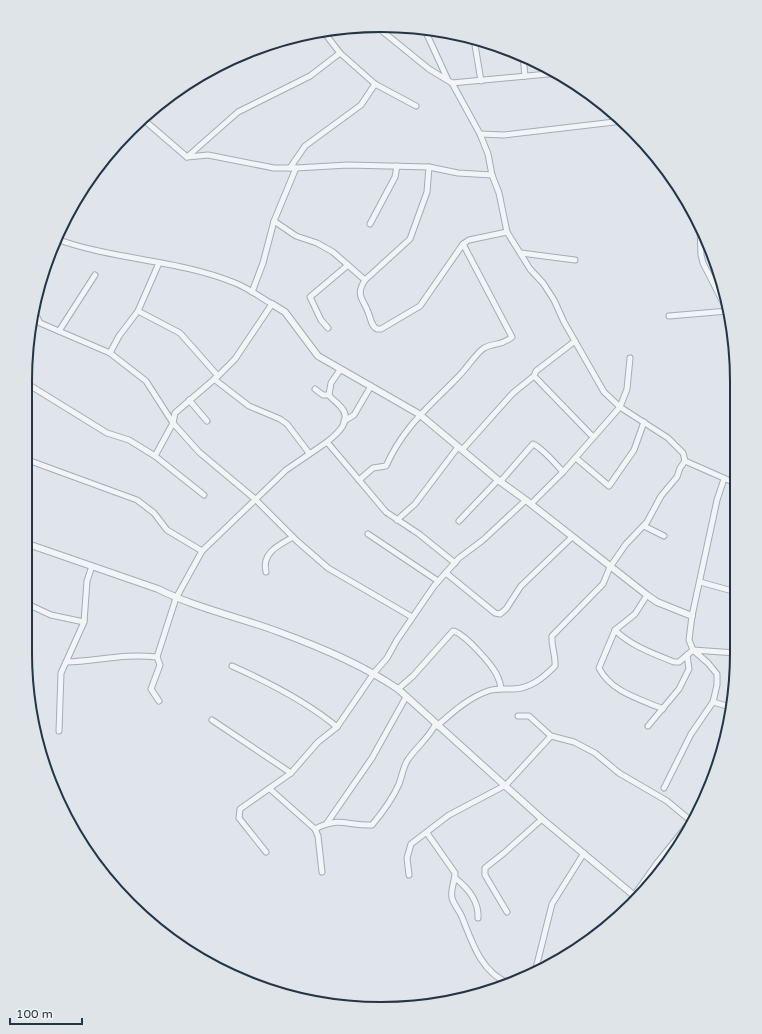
<svg xmlns="http://www.w3.org/2000/svg" width="762" height="1034" viewBox="0 0 762 1034" font-family="'Varela Round',sans-serif">
<rect width="100%" height="100%" fill="#dfe5ea"/>
<g fill="none" stroke-linecap="round" stroke-linejoin="round">
<g stroke="#a4acb5" stroke-width="7">
<g id="minor">
<polyline points="424,28 447,78"/>
<polyline points="323,31 340,53 375,84 416,106"/>
<polyline points="474,39 481,81"/>
<polyline points="523,56 525,76"/>
<polyline points="452,83 559,73"/>
<polyline points="144,120 187,157 208,155 274,168 296,168 348,165 429,167 458,173 492,175 488,154 480,134 452,83 429,69 376,26"/>
<polyline points="480,134 504,135 623,121"/>
<polyline points="187,157 238,112 310,76 340,53"/>
<path d="M429,167l-2,25 -17,47 -45,41c-10,16 -2,18 3,32 3,7 3,14 9,17h4l39,-23 43,-62 6,-4 38,-8"/>
<polyline points="290,168 305,146 361,105 375,84"/>
<polyline points="492,175 499,193 507,232 530,269 543,283 554,300 564,322 604,392 620,407 668,438 683,453 685,461 735,483"/>
<polyline points="274,221 296,236 317,243 333,252 365,280"/>
<polyline points="370,224 395,177 397,166"/>
<polyline points="700,227 701,255 703,263 728,312"/>
<path d="M59,240c57,20 120,20 176,43 13,5 25,14 37,21l-37,55 -17,17 -43,37 -2,10 -18,33"/>
<polyline points="521,253 575,260"/>
<polyline points="252,292 263,263 274,221 296,168"/>
<polyline points="35,304 36,315 40,323 110,353 146,381 173,423 199,452 255,499 297,541 328,568 412,617"/>
<polyline points="138,311 180,333 218,376"/>
<polyline points="669,316 728,311"/>
<polyline points="328,328 321,320 310,297 348,265"/>
<polyline points="59,331 95,275"/>
<polyline points="110,353 119,336 138,311 159,263"/>
<polyline points="534,376 593,437"/>
<polyline points="214,379 249,406 280,419 287,424 309,453"/>
<polyline points="26,383 107,433 129,440 155,456 204,495"/>
<polyline points="315,389 323,395 329,395"/>
<polyline points="189,400 207,421"/>
<polyline points="344,421 354,415 371,386"/>
<path d="M327,442c10,-8 27,-22 13,-36 -4,-5 -8,-6 -11,-11l2,-12 9,-13"/>
<polyline points="462,450 513,393 534,376 536,371 575,341"/>
<polyline points="576,458 609,486 634,450 644,422"/>
<polyline points="25,459 137,500 154,513 167,530 202,551"/>
<path d="M359,480l14,-12 13,-2c18,-40 42,-58 71,-88 8,-7 19,-25 27,-30 11,-6 15,-1 28,-11l-49,-93"/>
<path d="M500,482l33,-38c9,4 23,20 30,28"/>
<polyline points="531,504 563,472 620,407 627,389 630,358"/>
<polyline points="397,520 415,504 458,447"/>
<polyline points="459,521 498,480"/>
<polyline points="644,526 664,536"/>
<polyline points="368,534 438,581"/>
<path d="M92,566l-5,15 -3,41 -18,40c32,-1 58,-9 91,-5"/>
<path d="M266,572c-5,-19 13,-27 27,-35"/>
<polyline points="446,573 495,613 500,614 506,609 521,586 572,537"/>
<polyline points="700,582 736,592"/>
<path d="M647,595l-12,19 -20,16 -16,38c12,24 41,31 64,41"/>
<polyline points="25,603 51,615 84,622"/>
<path d="M615,630c16,16 39,24 59,32h5l14,-12 -4,-10 3,-24 25,-116 7,-21"/>
<path d="M232,666c36,16 74,35 105,61"/>
<path d="M398,689l15,-13 40,-45c11,2 35,30 41,39 4,6 6,12 7,18"/>
<polyline points="159,701 151,689 160,665 157,657 176,598 202,551 286,470 327,442 386,512 419,534 455,563"/>
<polyline points="713,702 730,707"/>
<polyline points="518,716 529,716 551,736 574,742 595,753 619,773 667,801 691,821"/>
<polyline points="212,720 291,773"/>
<path d="M437,726c16,-14 31,-28 51,-35 8,-3 16,-2 24,-2 18,0 31,-11 43,-23 1,-11 -4,-19 -3,-30l51,-52 7,-17 16,-23 21,-22 14,-26 16,-19 3,-9 5,-7"/>
<polyline points="648,726 679,689 689,669 687,655"/>
<polyline points="59,731 61,673 66,662"/>
<polyline points="664,788 691,734 713,702 717,685 717,674 708,663 693,650 736,653"/>
<polyline points="270,789 315,829 318,836 322,872"/>
<polyline points="699,809 702,803"/>
<polyline points="327,823 372,758 406,697"/>
<path d="M315,829c24,-13 32,-3 57,-4 10,-12 21,-27 27,-41 3,-8 4,-16 8,-23 9,-14 21,-22 28,-36"/>
<path d="M427,833l28,40c0,8 -5,17 -3,25 2,7 7,12 10,19 10,25 19,55 46,66"/>
<polyline points="266,852 239,818 240,809 291,773 318,742 337,727 374,673 387,658 397,640 434,586 459,558 483,540 526,500"/>
<polyline points="409,875 407,858 411,844 449,815 506,785 551,736"/>
<path d="M455,878c13,10 24,23 23,40"/>
<polyline points="507,912 485,875 485,868 504,853 542,819"/>
<polyline points="621,914 657,863 691,821 695,818"/>
<polyline points="536,968 552,904 584,853"/>
</g>
</g>
<g stroke="#a4acb5" stroke-width="8">
<g id="tertiary">
<polyline points="272,304 285,312 318,356 419,414 498,480 527,501 647,595 657,602 692,616"/>
<path d="M25,543l133,46c38,19 81,28 121,43 41,15 82,32 119,57l144,130 95,79"/>
</g>
</g>
<use href="#minor" stroke="#f2f5f8" stroke-width="5"/>
<use href="#tertiary" stroke="#f2f5f8" stroke-width="6"/>
</g>
<path d="M0 0H762V1034H0ZM381 32H381A349 349 0 0 1 730 381V653A349 349 0 0 1 381 1002H381A349 349 0 0 1 32 653V381A349 349 0 0 1 381 32Z" fill="#dfe4e9" fill-rule="evenodd"/>
<path fill="none" stroke="#263443" stroke-width="2" d="M381 32H381A349 349 0 0 1 730 381V653A349 349 0 0 1 381 1002H381A349 349 0 0 1 32 653V381A349 349 0 0 1 381 32Z"/>
<path d="M10 1018v6h72v-6" fill="none" stroke="#263443" stroke-width="2"/>
<text x="16" y="1018" font-size="12" fill="#263443" stroke="#eff3f7" stroke-width="3" paint-order="stroke">100 m</text>
</svg>
